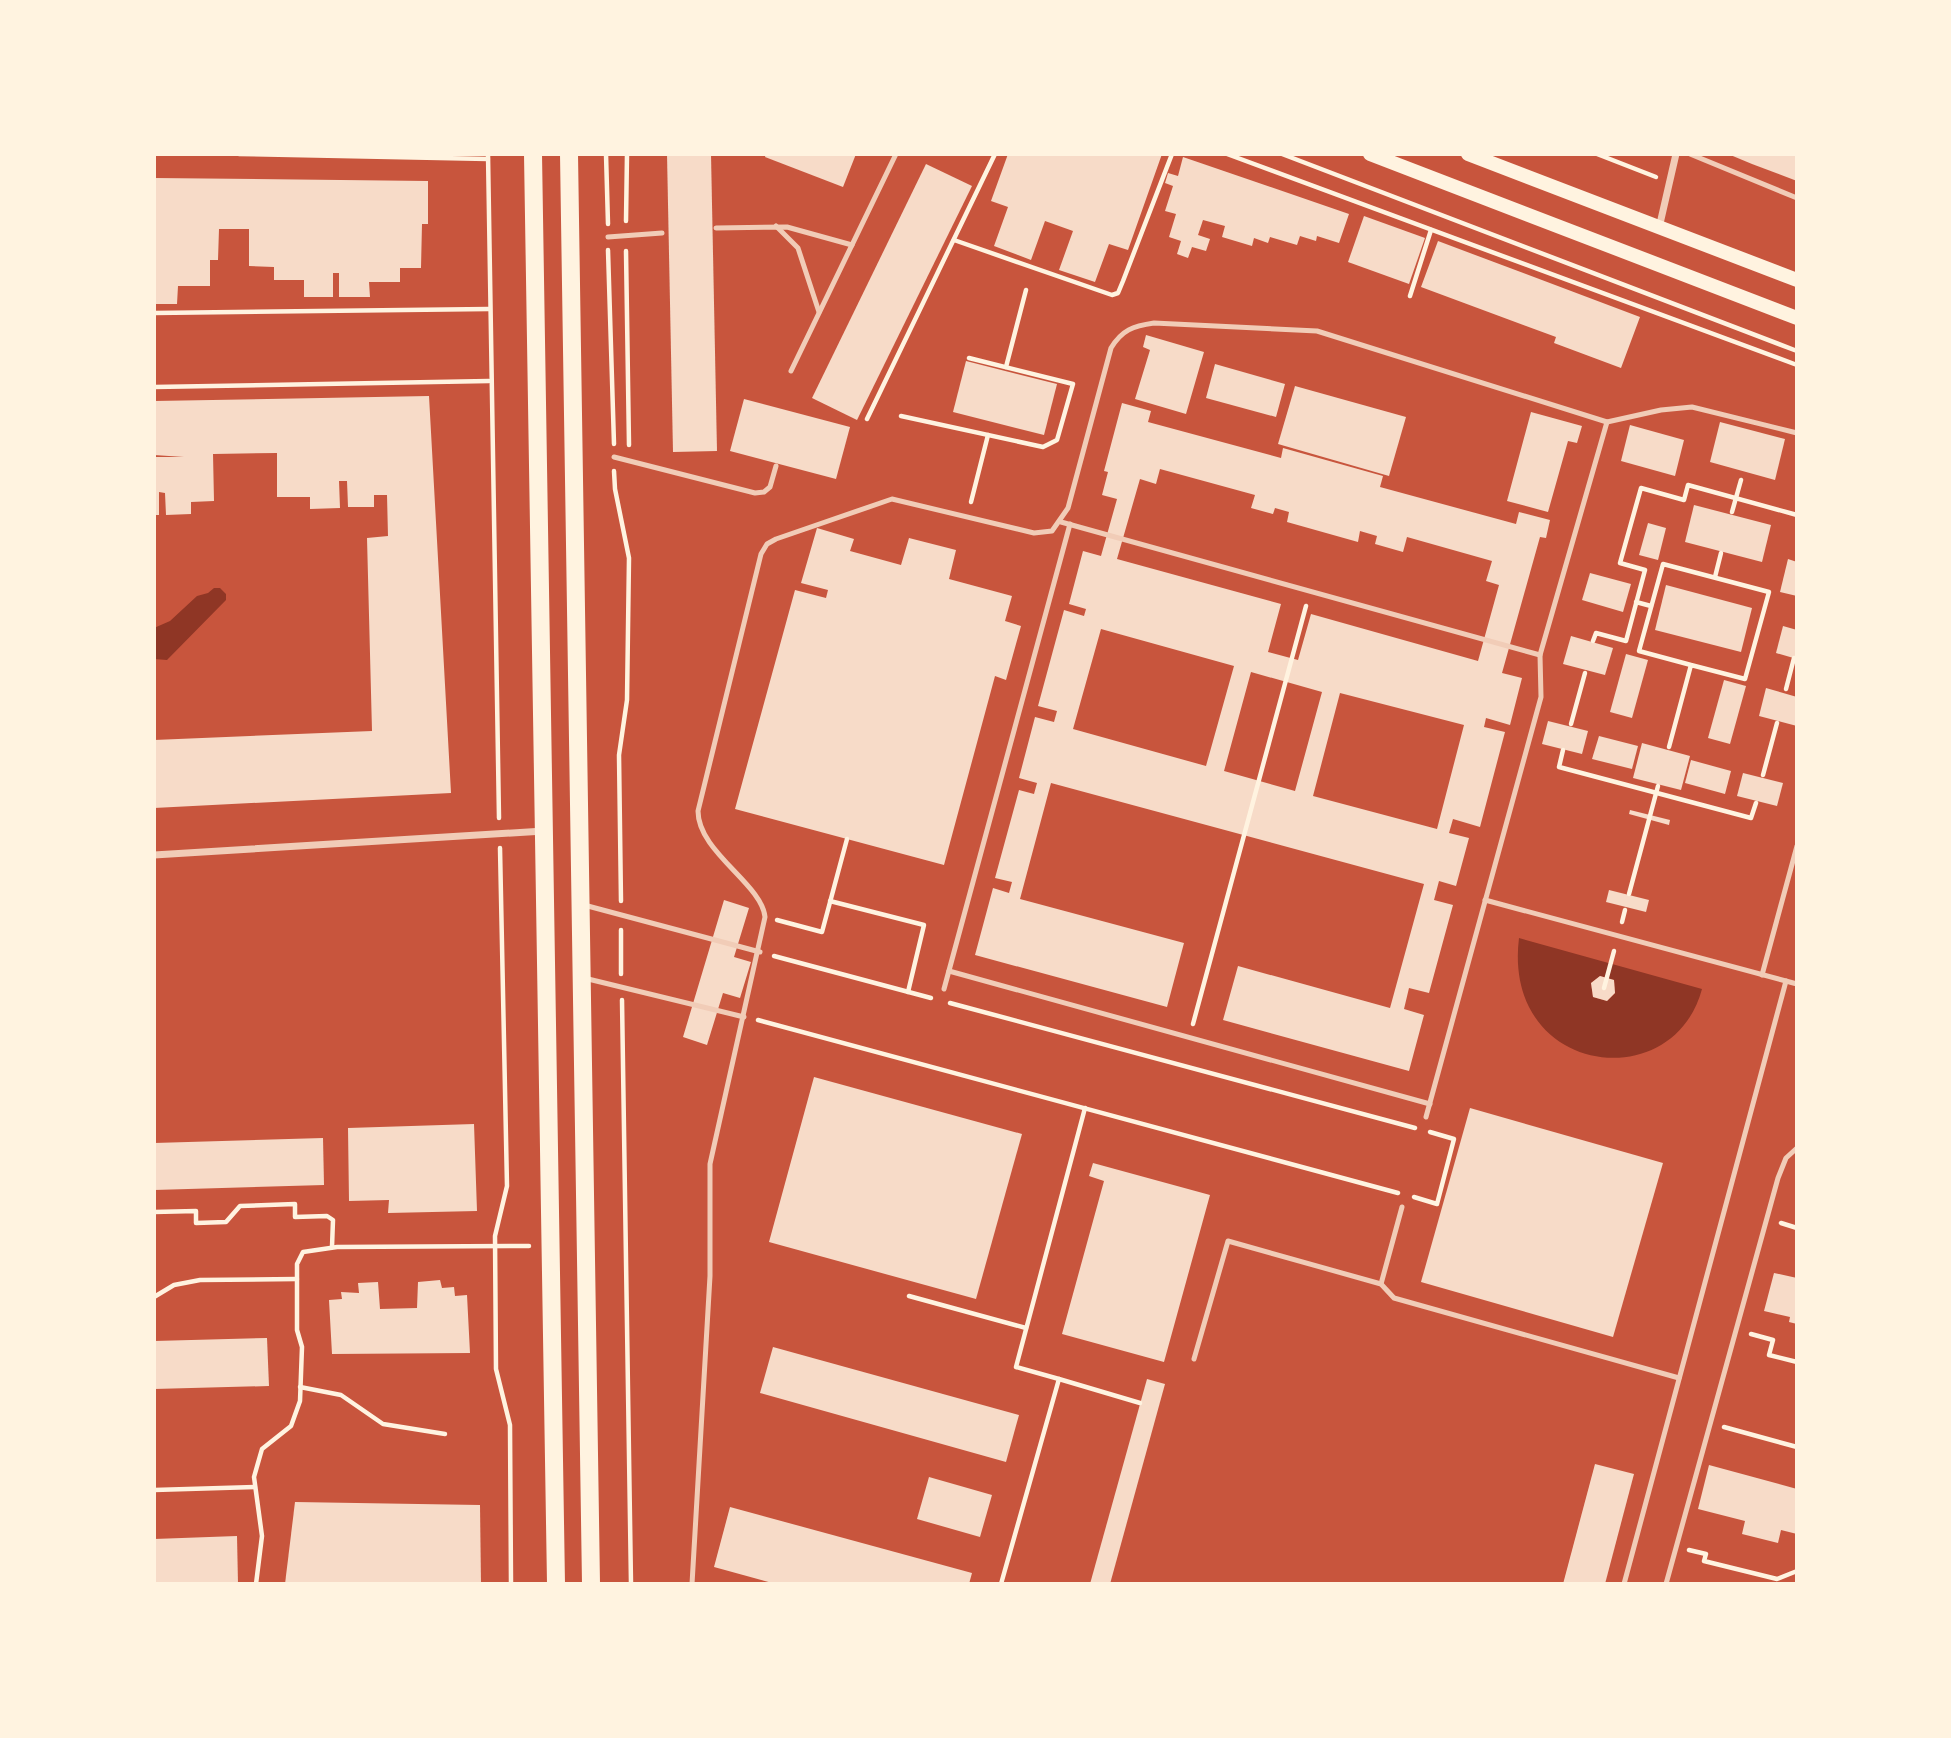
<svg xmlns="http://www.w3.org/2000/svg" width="1951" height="1738" viewBox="0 0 1951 1738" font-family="Figtree,sans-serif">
<rect width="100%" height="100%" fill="#c8553d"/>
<g fill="#8f3625" fill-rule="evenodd">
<polygon points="214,588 220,588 226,594 226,600 167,660 154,659 154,628 170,621 197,596 208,593"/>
<path d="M1519,938l183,51c-29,109 -200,86 -183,-51zM1600,976l14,4 1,13 -8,8 -14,-4 -2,-14z"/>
</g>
<g fill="#f7dbc8" fill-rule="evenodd">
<polygon points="667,154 711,154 717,451 673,452"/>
<polygon points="766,154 856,154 843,187 765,157"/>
<polygon points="1008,154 1162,154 1128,250 1109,244 1095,282 1059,270 1073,231 1045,221 1031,260 994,246 1008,207 991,201"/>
<polygon points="1728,154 1797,154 1797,181 1752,164"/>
<polygon points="1183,157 1349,214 1339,243 1317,236 1316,241 1300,236 1297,245 1270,237 1268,243 1254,238 1252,246 1222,237 1225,226 1203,220 1198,235 1210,239 1206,251 1192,247 1188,258 1177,254 1181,241 1169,237 1176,214 1165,211 1173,186 1165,183 1168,173 1178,176"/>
<polygon points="926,164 972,186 857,420 812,398"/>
<polygon points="154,178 428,181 428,224 422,224 421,268 400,268 400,282 369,282 370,297 339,297 339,273 333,273 333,297 304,297 304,280 274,280 274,267 249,266 249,229 219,229 218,260 210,260 210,286 178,286 177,304 154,304"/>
<polygon points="1364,216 1425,238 1409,284 1348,262"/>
<polygon points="1438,241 1640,317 1621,368 1554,343 1556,337 1421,287"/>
<polygon points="1146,335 1204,352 1186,414 1135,399 1150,350 1143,347"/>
<polygon points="966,361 1057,384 1044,435 953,412"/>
<polygon points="1215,364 1285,384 1276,417 1206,398"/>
<polygon points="1295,386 1406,417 1389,476 1278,444"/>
<polygon points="429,396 451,793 154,808 154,740 372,731 367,538 388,536 387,495 374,495 374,507 348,507 347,481 339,481 340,508 310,509 310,497 277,497 277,453 213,454 214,501 191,502 191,514 166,515 165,493 159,492 159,515 154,515 154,457 184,457 154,455 154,401"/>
<polygon points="744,399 850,427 836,479 730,451"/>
<path d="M1122,403l29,8 -3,11 133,36 2,-10 100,28 -3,11 136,37 3,-12 31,8 -4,18 -6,-1 -38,136 20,5 -12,47 -24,-7 -2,9 21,5 -25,95 -27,-8 -4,14 20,5 -13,48 -17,-5 -5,19 19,5 -24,88 -20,-5 -5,21 20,6 -15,56 -186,-51 15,-54 152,42 34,-124 -373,-101 -31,116 164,44 -17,64 -192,-52 18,-67 16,5 3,-11 -17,-4 24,-88 15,4 3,-11 -18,-5 16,-61 19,5 3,-11 -19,-5 26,-96 20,6 2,-7 -17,-5 14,-53 18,5 16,-57 -15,-4 6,-23 -4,-1zM1160,469l95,26 -4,13 22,6 2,-6 14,4 -2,10 71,20 2,-11 17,5 -2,8 28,8 4,-15 85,24 -6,20 13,4 -21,76 -167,-47 -13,46 -30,-8 13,-48 -164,-45 23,-80 16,5zM1101,629l133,37 -28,100 -133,-37zM1251,672l71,20 -27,99 -71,-20zM1340,693l124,32 -27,104 -124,-33z"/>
<polygon points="1531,412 1582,426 1577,443 1568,441 1548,512 1507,501"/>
<polygon points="1720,422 1785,439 1775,480 1710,462"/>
<polygon points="1630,425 1684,440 1675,476 1621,461"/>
<polygon points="1694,505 1771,525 1762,562 1685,542"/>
<polygon points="1648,523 1666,528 1658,560 1639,555"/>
<polygon points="817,528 854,539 850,551 901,565 909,538 956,550 949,579 1012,596 1005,621 1021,626 1006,680 995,676 944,865 735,809 795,590 826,598 828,590 801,583"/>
<polygon points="1788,559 1797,562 1797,596 1780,592"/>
<polygon points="1590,573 1631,584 1623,612 1582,600"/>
<polygon points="1666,585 1752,608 1741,652 1655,630"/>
<polygon points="1783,626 1797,630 1797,659 1776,653"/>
<polygon points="1571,636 1613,648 1605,675 1563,664"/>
<polygon points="1626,654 1648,660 1632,718 1610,712"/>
<polygon points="1724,680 1746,686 1730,744 1708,738"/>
<polygon points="1766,688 1797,697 1797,726 1759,716"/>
<polygon points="1548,721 1588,731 1582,754 1542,744"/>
<polygon points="1599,736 1638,746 1632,769 1592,759"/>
<polygon points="1642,743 1690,756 1681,790 1633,778"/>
<polygon points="1691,760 1731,771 1725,794 1685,783"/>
<polygon points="1743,773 1783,783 1777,806 1737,796"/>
<polygon points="1630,810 1670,820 1669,825 1629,814"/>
<polygon points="1609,890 1649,900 1646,912 1606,902"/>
<polygon points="724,900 749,908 734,957 751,962 740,998 723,993 707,1045 683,1037"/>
<polygon points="1600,976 1614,980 1615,993 1607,1001 1593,997 1591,983"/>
<polygon points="814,1077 1022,1134 976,1299 769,1242"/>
<polygon points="1470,1108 1663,1163 1613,1337 1421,1282"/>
<polygon points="474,1124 477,1211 388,1213 389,1200 349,1201 348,1128"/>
<polygon points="323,1138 324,1185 154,1190 154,1143"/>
<polygon points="1093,1163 1210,1195 1164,1362 1062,1334 1104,1181 1089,1176"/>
<polygon points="1774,1273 1797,1278 1797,1324 1789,1322 1790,1317 1764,1311"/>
<polygon points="440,1280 442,1288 454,1287 455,1296 467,1295 470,1353 332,1354 329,1300 342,1299 341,1292 359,1293 358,1283 378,1282 380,1309 417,1308 418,1282"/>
<polygon points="267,1338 269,1386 154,1389 154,1341"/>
<polygon points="773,1347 1019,1415 1006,1462 760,1393"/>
<polygon points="1147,1379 1165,1384 1110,1584 1090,1584"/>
<polygon points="1595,1464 1634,1474 1605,1584 1563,1584"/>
<polygon points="1709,1465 1797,1489 1797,1534 1781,1530 1778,1543 1742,1534 1745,1521 1698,1509"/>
<polygon points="929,1477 992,1495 980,1537 917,1519"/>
<polygon points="295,1502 480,1505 481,1584 285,1584"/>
<polygon points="730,1507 972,1573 969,1584 776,1584 714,1567"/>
<polygon points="237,1536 238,1584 154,1584 154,1539"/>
</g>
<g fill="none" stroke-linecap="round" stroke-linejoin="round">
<g stroke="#fff3e0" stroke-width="4.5">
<polyline points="239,154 488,159"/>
<polyline points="488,154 499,818"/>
<polyline points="606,154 608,224"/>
<polyline points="1227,154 1797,365"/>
<polyline points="1282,154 1797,351"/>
<polyline points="1597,154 1656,177"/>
<polyline points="626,221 627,154"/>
<polyline points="954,240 1112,295 1118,293 1123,281 1172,154"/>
<polyline points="608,250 614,444"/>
<polyline points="626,251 629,445"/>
<polyline points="1410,296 1431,230"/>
<polyline points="154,313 489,309"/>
<polyline points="1006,367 1026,290"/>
<polyline points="154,387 489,381"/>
<polyline points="901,416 1043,447 1057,440 1073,384 969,358"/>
<polyline points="867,419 995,154"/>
<polyline points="614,471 615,489 629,558 627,700 619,755 621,901"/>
<polyline points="971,502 988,435"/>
<polyline points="1732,512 1741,480"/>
<polyline points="1715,577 1721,553"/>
<polyline points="1636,602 1651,606"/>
<polyline points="1593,641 1596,633 1626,641 1645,570 1620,563 1641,488 1684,500 1688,485 1797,515"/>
<polyline points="1786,689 1794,658"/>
<polyline points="1571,724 1585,673"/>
<polyline points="1669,747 1691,665 1745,679 1769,592 1663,564 1639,651 1691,665"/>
<polyline points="1563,750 1559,767 1751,818 1756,803"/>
<polyline points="1763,775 1777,723"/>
<polyline points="500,848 507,1186 495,1236 496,1369 510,1425 511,1584"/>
<polyline points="1629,894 1658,786"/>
<polyline points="830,901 924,925 908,992"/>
<polyline points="777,920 822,932 847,839"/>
<polyline points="1622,922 1625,910"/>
<polyline points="621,930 621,974"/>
<polyline points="774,956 931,998"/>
<polyline points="1604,988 1614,951"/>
<polyline points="622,1000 631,1584"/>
<polyline points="950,1003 1415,1128"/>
<polyline points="758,1020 1398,1193"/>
<polyline points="1193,1024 1306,606"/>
<polyline points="1414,1197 1437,1204 1454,1139 1430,1132"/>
<polyline points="154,1212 196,1211 196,1223 226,1222 240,1206 295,1204 295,1217 327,1216 333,1220 332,1247"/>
<polyline points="1781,1223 1797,1228"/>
<polyline points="909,1296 1026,1328"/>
<polyline points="154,1297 174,1285 200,1280 297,1279"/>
<polyline points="1751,1334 1773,1340 1769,1355 1797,1362"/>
<polyline points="1059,1379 1140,1403"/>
<polyline points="300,1387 341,1395 383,1424 445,1434"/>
<polyline points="1724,1427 1797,1447"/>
<polyline points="154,1490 255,1487"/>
<polyline points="1689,1550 1706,1554 1704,1561 1777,1579 1797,1571"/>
<polyline points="256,1584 262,1536 254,1477 262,1449 291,1426 300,1401 302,1347 297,1330 297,1264 303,1252 337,1247 529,1246"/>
<polyline points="1001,1584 1059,1379 1016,1367 1085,1108"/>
</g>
<g stroke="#f1ccb7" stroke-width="5">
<polyline points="1690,154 1797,198"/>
<polyline points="776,226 798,248 819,312"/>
<polyline points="716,228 787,227 852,245"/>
<polyline points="608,237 662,233"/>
<polyline points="791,371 896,154"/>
<polyline points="1607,422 1661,410 1692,407 1797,433"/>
<polyline points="614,457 755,493 764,492 770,487 776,466"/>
<polyline points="1061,522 1540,655"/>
<polyline points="1485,900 1797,984"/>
<polyline points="584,905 760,952"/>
<polyline points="949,971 1430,1104"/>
<polyline points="1762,975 1797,846"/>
<polyline points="584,978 744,1017"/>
<polyline points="944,989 1070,524"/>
<polyline points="1381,1284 1402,1207"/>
<polyline points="1194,1359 1228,1241 1381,1284 1394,1298 1679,1378"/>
<path d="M692,1584l18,-308v-112l55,-247c-3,-33 -67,-65 -67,-106l63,-257 6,-10 9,-5 116,-40 142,34 18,-2 16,-23 43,-160c11,-18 22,-22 43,-25l163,8 290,91 -67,233 1,42 -115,420"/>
<polyline points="1624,1584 1786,981"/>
<polyline points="1666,1584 1778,1178 1786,1158 1797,1148"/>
</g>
<g stroke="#f1ccb7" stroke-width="7">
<polyline points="1659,228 1676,154"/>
<polyline points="154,855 544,831"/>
</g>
<g stroke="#fff3e0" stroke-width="14">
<polyline points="1370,154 1797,318"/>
<polyline points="1468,154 1797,280"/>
</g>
<g stroke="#fff3e0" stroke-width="18">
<polyline points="533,154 556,1584"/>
<polyline points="569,154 591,1584"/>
</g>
</g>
<rect width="1951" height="1738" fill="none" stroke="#fff3e0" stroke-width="312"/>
</svg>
